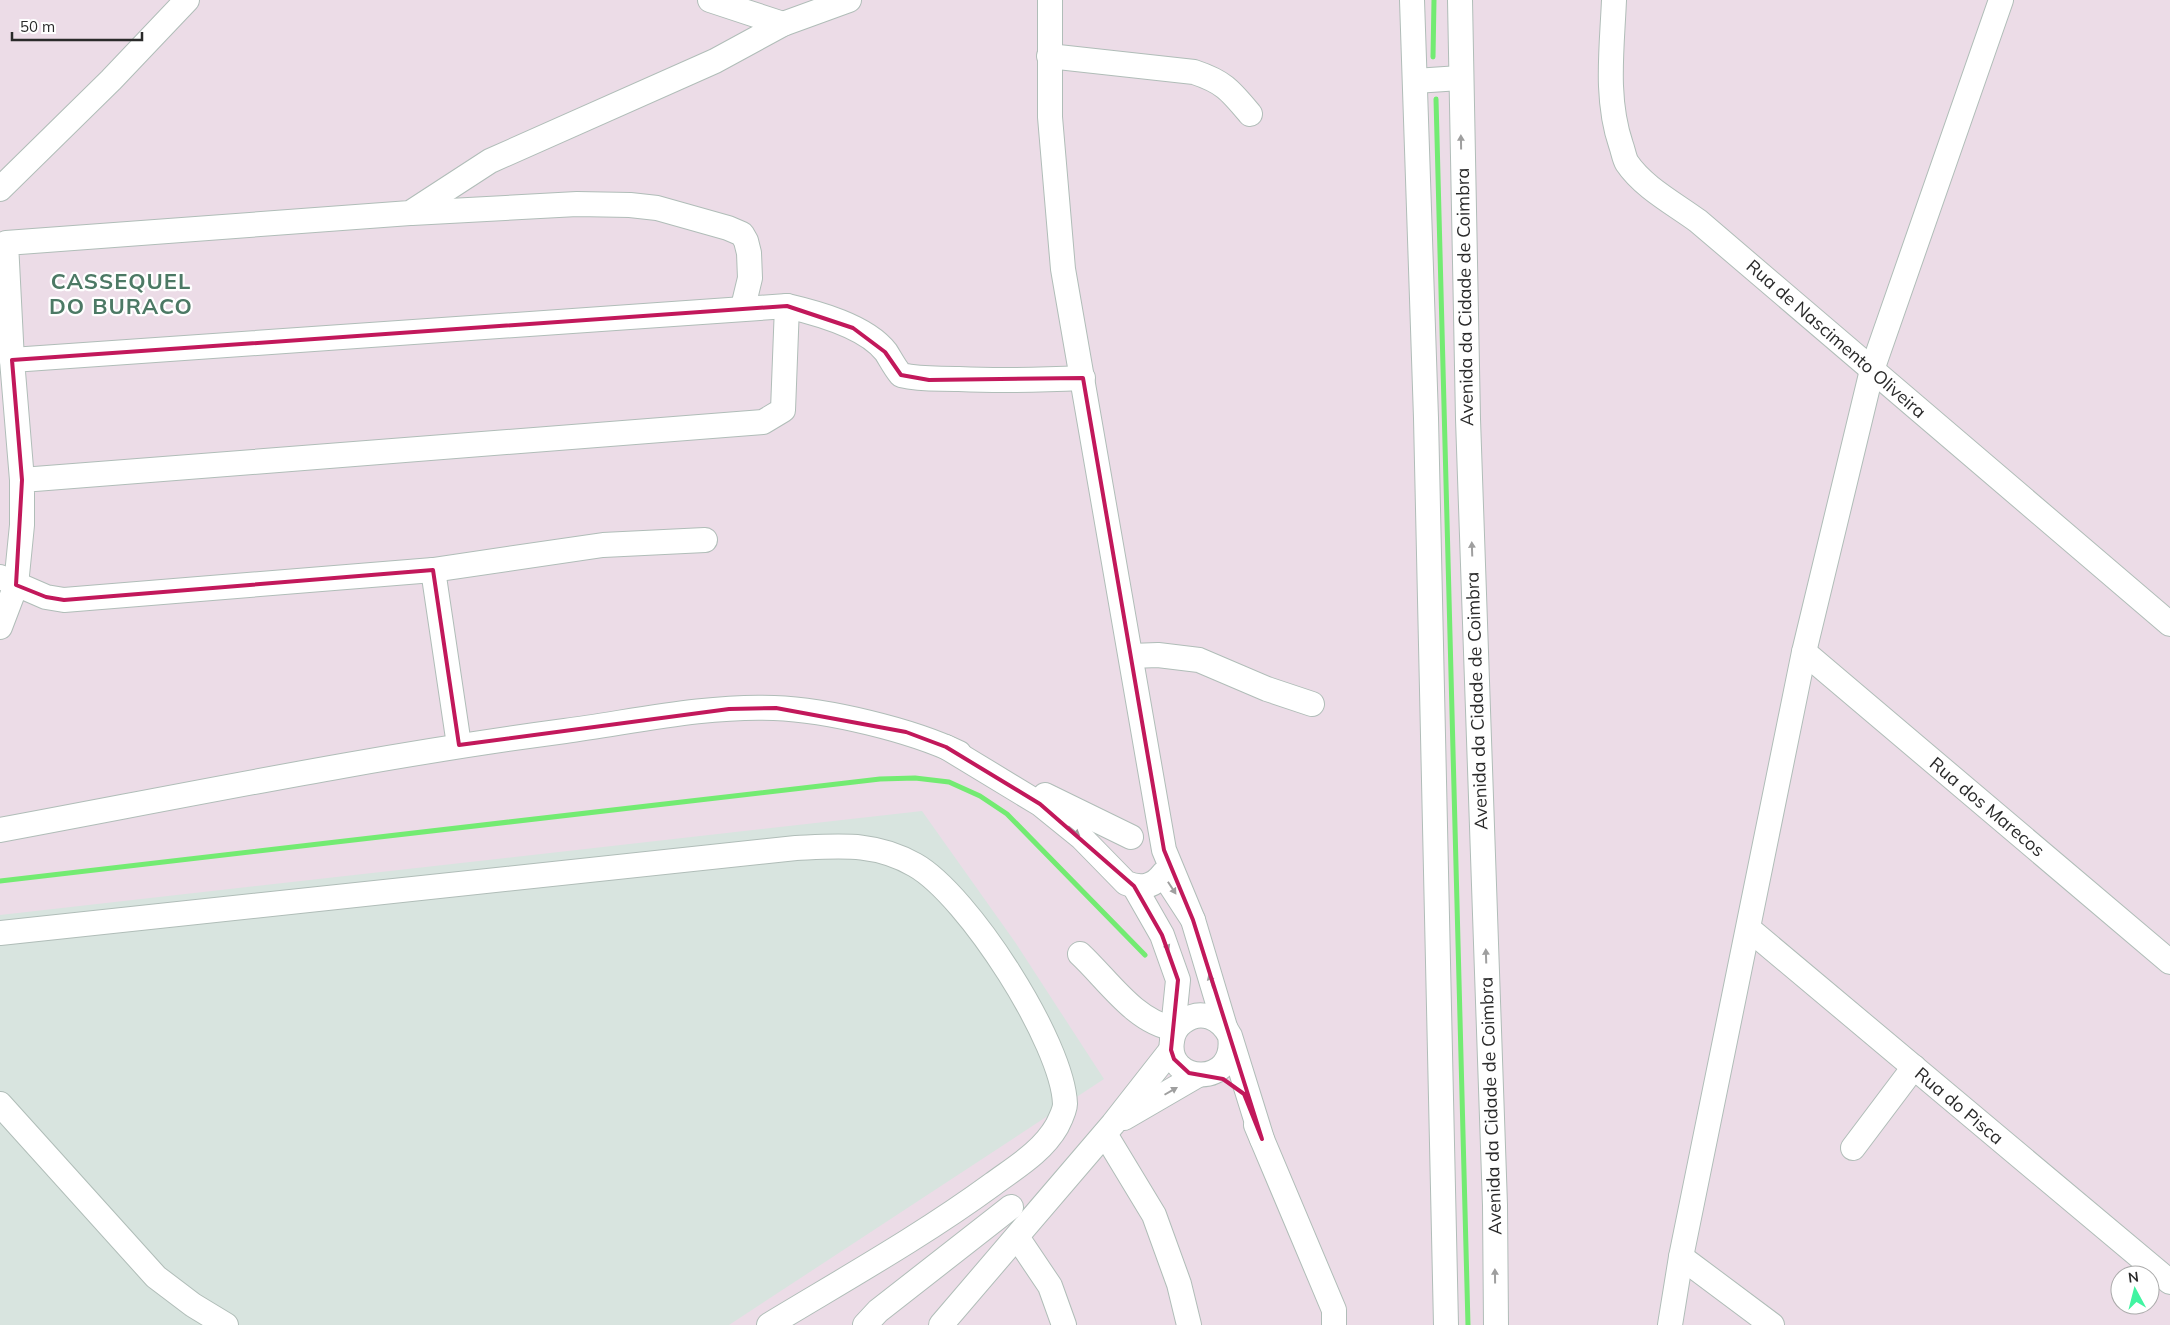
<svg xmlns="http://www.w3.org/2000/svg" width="2170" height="1325" viewBox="0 0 2170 1325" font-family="Mulish,sans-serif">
<rect width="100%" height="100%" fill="#ecdce7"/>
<polygon fill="#d8e4df" points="922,811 1015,942 1104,1079 729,1325 0,1325 0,915"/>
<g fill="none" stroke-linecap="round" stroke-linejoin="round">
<g stroke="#73eb72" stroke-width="5">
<polyline points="1433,57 1434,0"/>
<polyline points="1436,99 1468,1325"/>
<polyline points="0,881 880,779 915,778 949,782 980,796 1007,814 1145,955"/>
</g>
<g stroke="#b0bdb8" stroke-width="26">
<g id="minor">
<polyline points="710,0 783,24"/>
<polyline points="1412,0 1426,418 1446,1325"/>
<polyline points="1460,0 1468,419 1495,1205 1496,1325"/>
<path d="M1614,0c-2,48 -9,98 7,145 2,5 3,13 6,18 16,24 48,41 71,58l472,403"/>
<path d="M1049,56l145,16c30,10 36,18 56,42"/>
<polyline points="1415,81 1460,78"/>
<polyline points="0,189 111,80 187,0"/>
<polyline points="412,213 577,204 630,205 657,208 728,228 742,234 746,241 749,253 750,278 743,307"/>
<polyline points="12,360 6,243 410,213 490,161 715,61 783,24 849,0"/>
<path d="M22,480l-10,-120 775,-54c30,7 79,20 99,46 5,8 9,16 15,23 22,5 36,3 58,4 42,2 82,1 124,-1"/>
<polyline points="433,570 459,745"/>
<polyline points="0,577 46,597 64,600 433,570 603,545 705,540"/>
<polyline points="0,627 16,585 22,525 22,480 763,422 783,410 787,306"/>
<polyline points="1804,652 2170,962"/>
<polyline points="1131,656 1158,655 1199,660 1267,689 1312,704"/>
<path d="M946,747l94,57 42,34 44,45c15,6 27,4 37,-9l30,46 -29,-70 -101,-581 -13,-152v-117"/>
<polyline points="1045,795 1131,837"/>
<path d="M0,830c188,-35 376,-74 565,-99 67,-9 142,-26 209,-23 54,2 137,22 185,45"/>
<polyline points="1134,886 1162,935 1178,980 1172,1039"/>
<polyline points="1193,920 1225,1027"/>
<polyline points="1749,929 2170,1282"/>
<path d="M0,933l796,-85c44,-2 79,-6 119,17 53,30 148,178 150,239 0,6 -5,16 -8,22 -15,26 -41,41 -64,58 -71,52 -148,95 -224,141"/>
<path d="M1080,954c27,25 56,69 93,74"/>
<path d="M1230,1036c8,52 -65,49 -58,5 1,-8 4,-14 11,-19 18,-14 38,-4 47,14l32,103"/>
<polyline points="0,1104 156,1277 193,1305 226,1325"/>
<polyline points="1124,1118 1198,1075"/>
<polyline points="1256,1125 1334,1310 1334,1325"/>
<polyline points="1105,1134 1154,1215 1179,1284 1189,1325"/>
<polyline points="1853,1148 1914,1067"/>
<polyline points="1017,1237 1050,1286 1064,1325"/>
<polyline points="1681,1257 1772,1325"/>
<polyline points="865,1325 878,1311 1011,1207"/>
<polyline points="941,1325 1113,1124 1171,1050"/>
<polyline points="1670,1325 1681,1257 1804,652 1872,370 2001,0"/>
</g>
</g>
<use href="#minor" stroke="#fff" stroke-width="24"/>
</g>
<defs><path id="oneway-solid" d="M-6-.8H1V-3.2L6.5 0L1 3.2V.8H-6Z" transform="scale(1.25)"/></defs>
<g fill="#9f9f9f">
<use href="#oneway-solid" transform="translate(1461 142) rotate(-91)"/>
<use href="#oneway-solid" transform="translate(1472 549) rotate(-92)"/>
<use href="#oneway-solid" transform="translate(1074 831) rotate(39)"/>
<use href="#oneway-solid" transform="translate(1172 888) rotate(57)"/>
<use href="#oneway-solid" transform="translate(1166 944) rotate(66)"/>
<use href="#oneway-solid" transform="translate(1486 956) rotate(-92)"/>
<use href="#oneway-solid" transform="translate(1211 981) rotate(-107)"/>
<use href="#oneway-solid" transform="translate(1171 1091) rotate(-30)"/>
<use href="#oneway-solid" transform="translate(1495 1276) rotate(-91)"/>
</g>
<path fill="none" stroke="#c2185b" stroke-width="4" stroke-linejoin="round" d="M787,306l66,22 32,24 16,23 28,5 154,-2 81,472 29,70 69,219 -18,-45 -21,-15 -34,-6 -15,-14 -3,-9 7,-70 -16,-45 -28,-49 -94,-82 -94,-57 -40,-15 -130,-24 -47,1 -270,36 -26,-175 -369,30 -18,-3 -30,-12 6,-105 -10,-120z"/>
<g text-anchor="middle" stroke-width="4.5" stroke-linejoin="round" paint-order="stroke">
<g font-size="18" fill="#2a2a2a" stroke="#fff">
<text transform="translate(1465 297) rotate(-91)" y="6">Avenida da Cidade de Coimbra</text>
<text transform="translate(1836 339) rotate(41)" y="6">Rua de Nascimento Oliveira</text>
<text transform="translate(1477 701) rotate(-92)" y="6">Avenida da Cidade de Coimbra</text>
<text transform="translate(1987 807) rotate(40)" y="6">Rua dos Marecos</text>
<text transform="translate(1491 1106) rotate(-92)" y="6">Avenida da Cidade de Coimbra</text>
<text transform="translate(1959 1106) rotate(40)" y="6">Rua do Pisca</text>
</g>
<g font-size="22" font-weight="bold" letter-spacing="1" fill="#4c7965" stroke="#fff">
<text x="121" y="289">CASSEQUEL<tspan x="121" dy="25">DO BURACO</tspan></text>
</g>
</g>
<g transform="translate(2135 1290) rotate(353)"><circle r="24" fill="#ffffff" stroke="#aaaaaa"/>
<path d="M0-4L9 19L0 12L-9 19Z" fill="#41f4a1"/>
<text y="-8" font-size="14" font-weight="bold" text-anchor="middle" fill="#2a2a2a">N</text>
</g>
<path d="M12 32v8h130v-8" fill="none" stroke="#2a2a2a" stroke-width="2.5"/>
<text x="20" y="32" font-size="15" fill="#2a2a2a" stroke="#ffffff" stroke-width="4" paint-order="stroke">50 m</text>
</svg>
